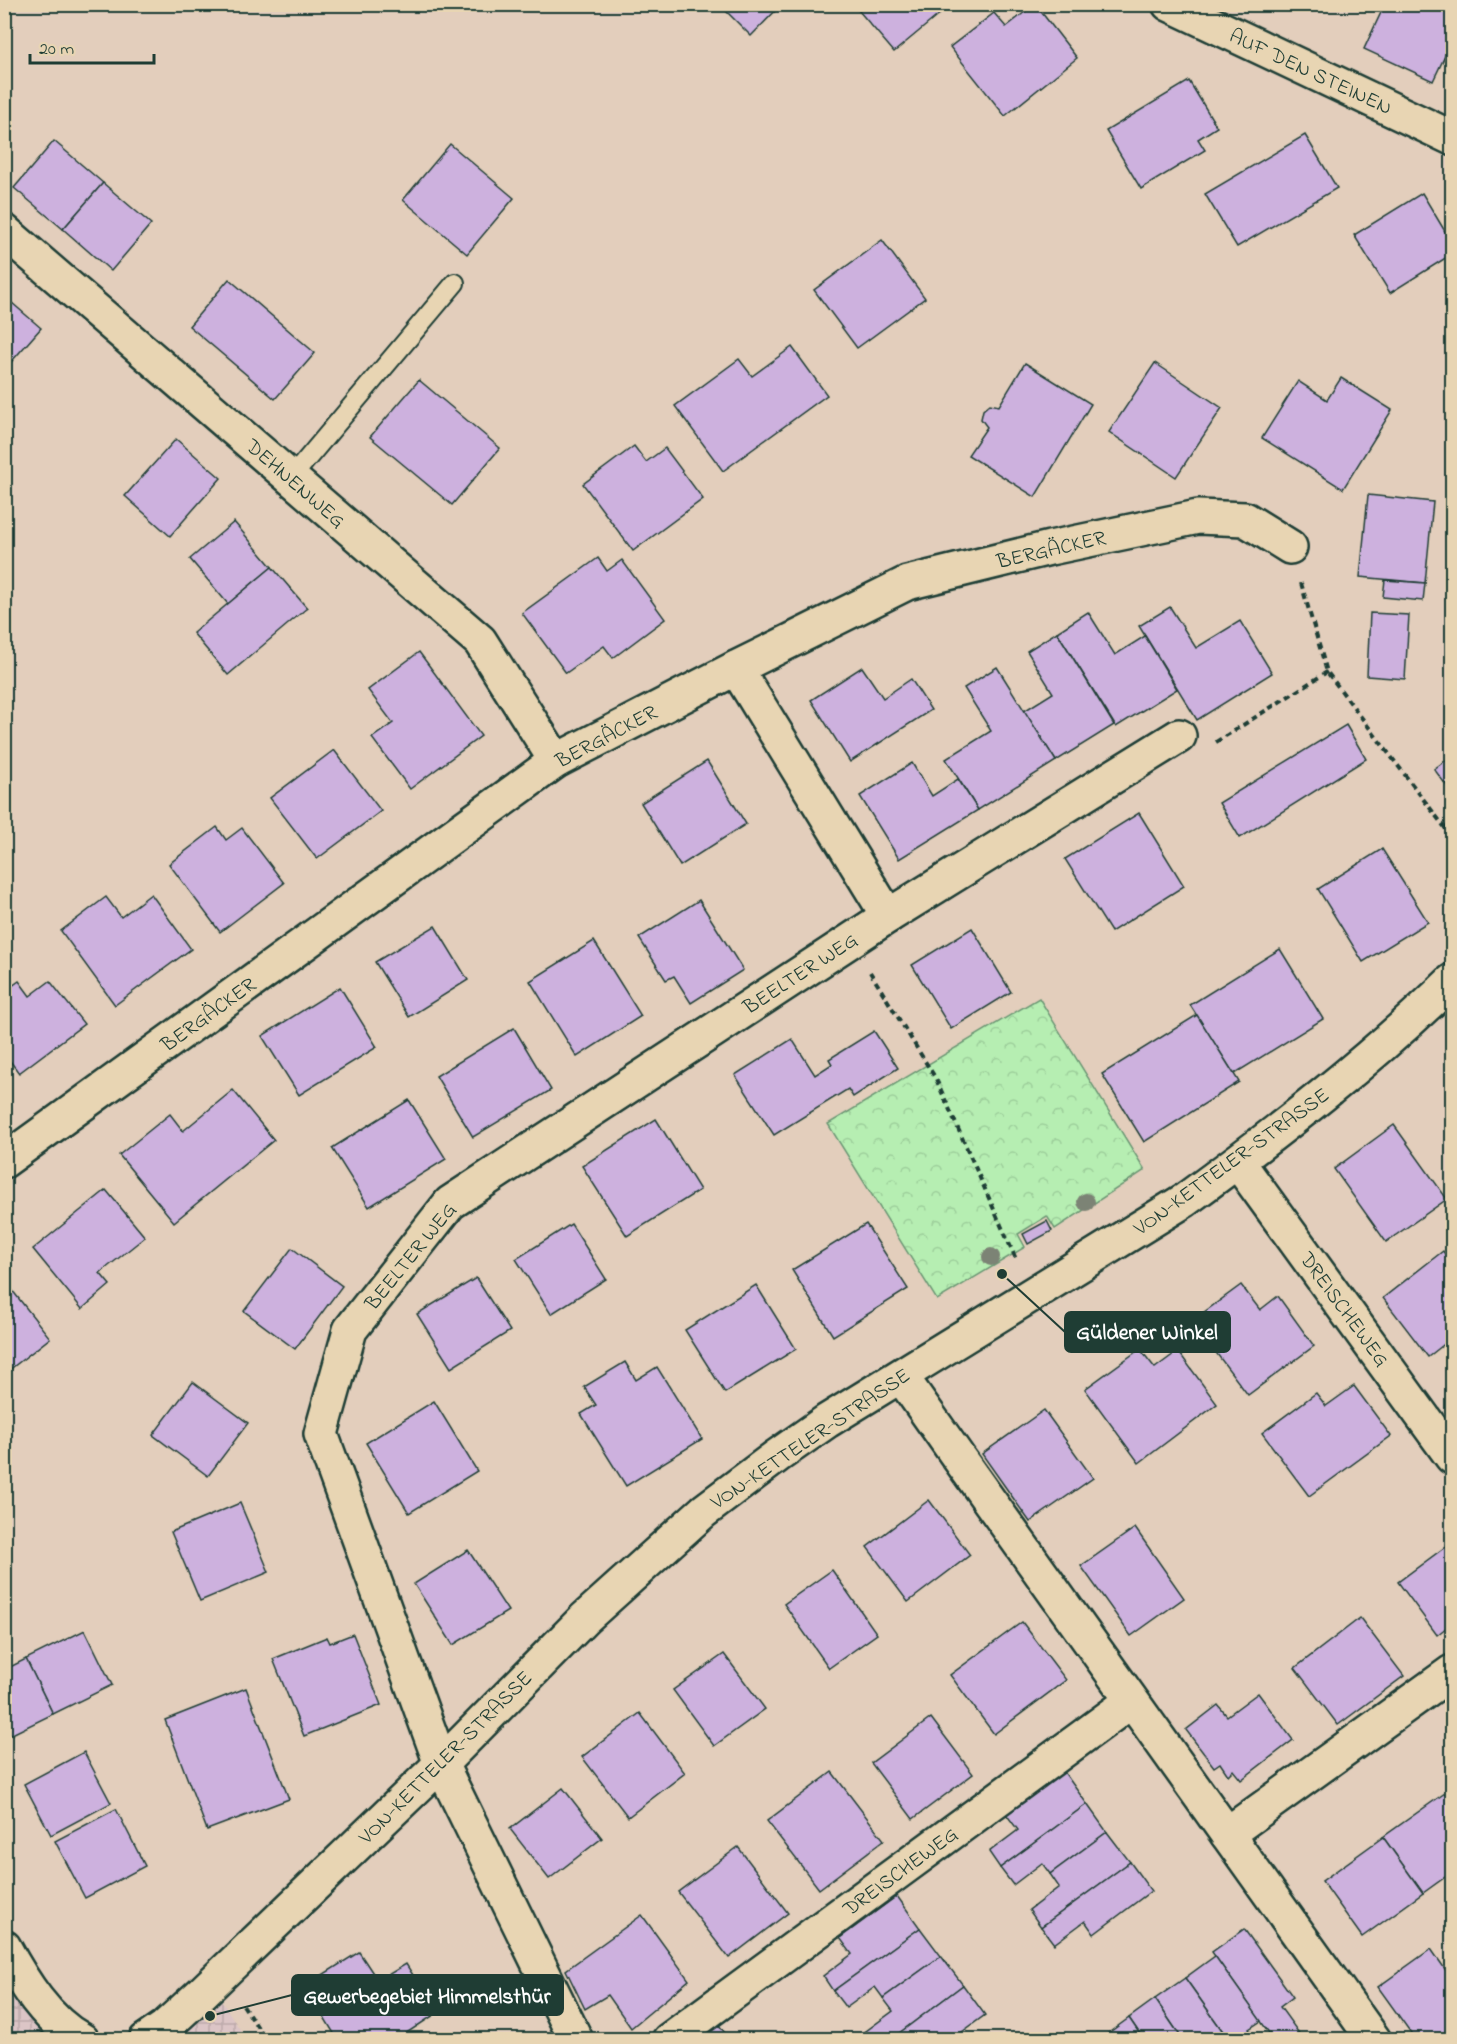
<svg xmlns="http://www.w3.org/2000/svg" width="1457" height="2044" viewBox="0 0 1457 2044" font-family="'Indie Flower',sans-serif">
<defs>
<pattern id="industrial-grid" width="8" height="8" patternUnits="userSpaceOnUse" patternTransform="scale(1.5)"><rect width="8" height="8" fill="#dcc5c6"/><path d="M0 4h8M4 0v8" fill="none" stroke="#bcaaab"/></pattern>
<pattern id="park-crowns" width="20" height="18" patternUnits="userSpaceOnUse" patternTransform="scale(1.5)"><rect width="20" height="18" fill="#b6eeb2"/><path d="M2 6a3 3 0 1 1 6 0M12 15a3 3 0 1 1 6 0" fill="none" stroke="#9ccd9a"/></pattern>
</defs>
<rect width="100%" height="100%" fill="#e3cebc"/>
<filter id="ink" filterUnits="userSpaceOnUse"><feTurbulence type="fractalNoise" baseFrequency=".0167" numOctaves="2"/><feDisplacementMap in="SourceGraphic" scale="12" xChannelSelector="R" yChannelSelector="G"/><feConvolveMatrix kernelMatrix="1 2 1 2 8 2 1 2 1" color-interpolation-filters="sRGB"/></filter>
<g filter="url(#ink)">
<g fill="url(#industrial-grid)">
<polygon points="4,1968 75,2039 5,2039"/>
<polygon points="216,1992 246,2039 161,2040"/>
</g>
<polygon fill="url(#park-crowns)" stroke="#6a9673" stroke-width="1.5" points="1039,998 1145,1170 1055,1229 1047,1216 1018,1234 1025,1247 937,1300 828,1124"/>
<g fill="#cdb1de" stroke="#1f3d34" stroke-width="1.5">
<polygon points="719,4 782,4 751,36"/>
<polygon points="853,4 944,4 947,8 894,52"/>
<polygon points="1035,4 1077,58 1005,116 950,47 994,13 1006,27"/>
<polygon points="1385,4 1452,5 1452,41 1433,81 1364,49"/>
<polygon points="1189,81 1217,127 1198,139 1205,150 1141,189 1106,131"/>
<polygon points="1305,135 1337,188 1237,247 1205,194"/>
<polygon points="54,141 103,183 63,229 14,188"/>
<polygon points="450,144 514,198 467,254 403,200"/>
<polygon points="103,183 151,224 111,271 63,229"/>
<polygon points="1422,193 1452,243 1452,254 1390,293 1354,235"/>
<polygon points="882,240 925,298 857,348 814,290"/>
<polygon points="229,279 315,353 275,399 189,326"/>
<polygon points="4,296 41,328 4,370"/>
<polygon points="792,347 827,395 723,471 675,406 739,359 752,376"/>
<polygon points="1025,363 1091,404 1035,497 968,455 987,427 981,419 983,410 990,404 999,406"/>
<polygon points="1155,363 1222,408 1176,477 1109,432"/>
<polygon points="1341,378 1392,410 1343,489 1262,438 1298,381 1327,400"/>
<polygon points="419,380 500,448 452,505 370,437"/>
<polygon points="176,439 221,478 170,536 125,496"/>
<polygon points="634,446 646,462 665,448 703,499 633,551 583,484"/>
<polygon points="1368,495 1433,502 1425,583 1360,577"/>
<polygon points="234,522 272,567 228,604 190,559"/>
<polygon points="598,558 607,571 622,560 665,619 613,658 604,646 566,673 522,613"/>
<polygon points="272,567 307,608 228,675 193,633"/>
<polygon points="1385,580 1425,583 1423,601 1383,597"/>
<polygon points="1170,607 1196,648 1240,621 1272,673 1197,720 1139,626"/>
<polygon points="1088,612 1115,655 1145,636 1177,689 1116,727 1057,632"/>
<polygon points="1370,613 1409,615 1405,679 1367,676"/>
<polygon points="1057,632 1114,725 1056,761 1024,711 1053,693 1027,651"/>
<polygon points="419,652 481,736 410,789 372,738 393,723 368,690"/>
<polygon points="862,667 883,698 911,679 931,710 850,762 811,700"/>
<polygon points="997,667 1056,761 978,810 946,759 991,731 964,688"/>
<polygon points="1346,725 1366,759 1240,838 1219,803"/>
<polygon points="334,750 381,811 317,859 270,798"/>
<polygon points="1452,756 1452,793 1434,769"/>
<polygon points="707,761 746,824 680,866 641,803"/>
<polygon points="912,763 932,796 958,779 978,810 899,859 860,796"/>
<polygon points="1139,813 1184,886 1111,932 1065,859"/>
<polygon points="217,827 226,840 242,828 284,883 220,932 169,864"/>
<polygon points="1382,849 1428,922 1363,962 1318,889"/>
<polygon points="151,894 191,949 115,1005 61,931 106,897 121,917"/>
<polygon points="699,900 743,970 691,1003 674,976 666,980 639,938"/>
<polygon points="435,926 468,980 409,1017 375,962"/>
<polygon points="972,928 1011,992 951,1029 912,965"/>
<polygon points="594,941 641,1016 577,1057 530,981"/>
<polygon points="1280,949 1323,1019 1234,1074 1190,1005"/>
<polygon points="19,981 30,996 50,981 84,1024 19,1073 4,1053 4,992"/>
<polygon points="340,987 377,1047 299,1095 262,1036"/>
<polygon points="1197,1015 1239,1082 1144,1142 1102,1074"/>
<polygon points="514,1028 551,1090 473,1137 436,1076"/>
<polygon points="874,1031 898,1068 853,1097 848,1089 774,1135 735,1075 792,1039 815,1075 832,1064 829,1059"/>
<polygon points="233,1090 274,1140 174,1222 119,1155 170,1114 183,1131"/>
<polygon points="409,1100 446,1159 369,1207 332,1148"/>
<polygon points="656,1119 700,1190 627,1236 582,1166"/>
<polygon points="1394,1125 1447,1199 1386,1242 1334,1169"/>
<polygon points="106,1190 145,1237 100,1273 110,1285 82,1309 33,1249"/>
<polygon points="1047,1221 1052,1231 1028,1244 1023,1234"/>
<polygon points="571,1224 606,1279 551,1314 516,1259"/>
<polygon points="866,1224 908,1289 833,1336 792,1270"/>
<polygon points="292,1248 342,1286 295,1349 244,1311"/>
<polygon points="1443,1251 1452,1264 1452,1338 1428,1357 1383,1298"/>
<polygon points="476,1278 510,1331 451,1368 417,1314"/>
<polygon points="8,1285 50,1338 4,1374 4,1287"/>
<polygon points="756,1285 796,1349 725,1393 685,1330"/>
<polygon points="1241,1285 1260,1310 1278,1296 1314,1346 1248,1395 1192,1321"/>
<polygon points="1140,1349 1155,1368 1178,1351 1217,1404 1139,1463 1085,1389"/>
<polygon points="625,1362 636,1380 657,1367 702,1439 626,1486 581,1414 596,1405 584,1387"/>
<polygon points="193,1382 248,1423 208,1476 153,1435"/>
<polygon points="1354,1386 1391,1436 1309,1496 1262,1433 1316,1393 1326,1406"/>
<polygon points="434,1401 477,1471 409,1513 366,1443"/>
<polygon points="1044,1410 1093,1478 1030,1522 982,1454"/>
<polygon points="929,1500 970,1555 908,1602 867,1547"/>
<polygon points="240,1503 269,1572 200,1601 171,1532"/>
<polygon points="1135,1528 1184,1598 1131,1636 1081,1566"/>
<polygon points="1452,1542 1452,1623 1437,1635 1398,1582"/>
<polygon points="468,1550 508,1611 453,1645 414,1584"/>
<polygon points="832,1570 877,1634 829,1668 784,1604"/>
<polygon points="1360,1618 1404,1676 1338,1725 1295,1668"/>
<polygon points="1022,1622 1066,1680 994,1734 950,1675"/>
<polygon points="85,1630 112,1685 53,1714 26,1659"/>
<polygon points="353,1634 381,1705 304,1736 273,1659 327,1637 330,1643"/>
<polygon points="724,1654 765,1709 714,1746 673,1690"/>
<polygon points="26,1659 53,1714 4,1738 4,1670"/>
<polygon points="246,1688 289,1799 207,1830 165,1720"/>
<polygon points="1258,1693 1293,1740 1241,1780 1233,1770 1228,1775 1220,1763 1214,1767 1186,1730 1218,1705 1227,1716"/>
<polygon points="640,1713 685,1773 628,1817 582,1757"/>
<polygon points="931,1718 973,1774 913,1819 871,1763"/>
<polygon points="84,1752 111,1803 51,1835 24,1784"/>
<polygon points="832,1772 884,1840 819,1889 767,1821"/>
<polygon points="1064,1772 1087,1804 1000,1868 989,1852 1018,1830 1006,1814"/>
<polygon points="563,1788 602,1838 549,1879 510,1829"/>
<polygon points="1445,1793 1452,1803 1452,1872 1423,1893 1383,1837"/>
<polygon points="1087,1804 1107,1832 1050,1874 1042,1863 1013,1885 1000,1868"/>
<polygon points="116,1809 145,1866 85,1898 55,1841"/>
<polygon points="1107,1832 1130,1862 1041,1927 1029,1910 1059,1887 1050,1874"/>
<polygon points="1383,1837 1423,1893 1362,1937 1322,1881"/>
<polygon points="738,1847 788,1913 729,1958 678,1892"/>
<polygon points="1130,1862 1151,1891 1094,1934 1085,1921 1054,1944 1041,1927"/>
<polygon points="897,1896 920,1928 833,1991 823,1976 852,1954 840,1938"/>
<polygon points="642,1915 689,1980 631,2028 608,1995 585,2009 566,1970"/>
<polygon points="920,1928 941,1956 883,1998 875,1987 846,2008 833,1991"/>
<polygon points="1244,1929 1293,1997 1280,2007 1301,2036 1296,2040 1274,2040 1212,1952"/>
<polygon points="1431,1949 1452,1979 1452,2040 1416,2040 1378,1987"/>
<polygon points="359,1952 378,1981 406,1964 437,2013 396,2040 338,2040 305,1986"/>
<polygon points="941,1956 963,1985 890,2040 866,2040 862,2034 893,2011 883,1998"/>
<polygon points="1215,1956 1261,2021 1249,2029 1256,2040 1229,2040 1185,1978"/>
<polygon points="1185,1978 1229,2040 1183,2040 1155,1999"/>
<polygon points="963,1985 985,2015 951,2040 890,2040"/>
<polygon points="1155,1999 1183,2040 1144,2040 1129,2018"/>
<polygon points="1129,2018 1144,2040 1099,2040"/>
<polygon points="719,2025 730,2040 700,2040"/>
</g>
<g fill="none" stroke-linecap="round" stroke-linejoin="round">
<g stroke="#1f3d34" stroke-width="22">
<polyline id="service" points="291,478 455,283"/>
</g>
<g stroke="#1f3d34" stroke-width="38">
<g id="minor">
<polyline points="1169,4 1452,138"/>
<polyline points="4,231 480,641 556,761"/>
<polyline points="736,668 888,916 1179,736"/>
<polyline points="4,1161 556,761 736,668 907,583 1050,548 1198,517 1245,519 1290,547"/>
<polyline points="1238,1162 1452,1457"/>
<path d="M901,1376c156,222 313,443 473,664"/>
<polyline points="1227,1834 1452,1672"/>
<path d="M4,1947c19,35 43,74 78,93"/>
<path d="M146,2040l19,-13 37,-34 239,-229 143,-145 120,-108 73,-55 50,-35 358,-221c93,-68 185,-139 267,-219"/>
<polyline points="576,2040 441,1764 321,1434 350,1330 450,1203 888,916"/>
<polyline points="669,2040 1130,1702"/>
</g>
</g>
<g stroke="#1f3d34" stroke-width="4" stroke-dasharray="6 4.5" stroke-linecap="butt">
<polyline points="1301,583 1327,672 1452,837"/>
<polyline points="1216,742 1327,672"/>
<polyline points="870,972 936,1079 1016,1259"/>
<polyline points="243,2005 266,2040"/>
</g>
<use href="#service" stroke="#e8d5b3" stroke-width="18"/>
<use href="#minor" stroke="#e8d5b3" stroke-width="33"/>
</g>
<g fill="#7c8374">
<circle cx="1086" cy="1202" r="9"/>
<circle cx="991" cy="1257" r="9"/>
</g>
</g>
<g text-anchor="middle" stroke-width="4.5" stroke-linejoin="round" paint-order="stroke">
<g font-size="21" fill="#1f3d34" stroke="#e8d5b3">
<text transform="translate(1311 71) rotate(25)" y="7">AUF DEN STEINEN</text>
<text transform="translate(296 483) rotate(41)" y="7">DEHNENWEG</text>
<text transform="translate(1051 549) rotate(-13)" y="7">BERGÄCKER</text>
<text transform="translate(606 736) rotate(-28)" y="7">BERGÄCKER</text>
<text transform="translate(800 973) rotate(-33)" y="7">BEELTER WEG</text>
<text transform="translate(208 1014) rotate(-36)" y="7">BERGÄCKER</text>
<text transform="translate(1231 1161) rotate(-36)" y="7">VON-KETTELER-STRASSE</text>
<text transform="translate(410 1256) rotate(-51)" y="7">BEELTER WEG</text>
<text transform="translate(1345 1309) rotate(54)" y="7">DREISCHEWEG</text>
<text transform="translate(810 1438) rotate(-34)" y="7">VON-KETTELER-STRASSE</text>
<text transform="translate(445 1757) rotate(-45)" y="7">VON-KETTELER-STRASSE</text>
<text transform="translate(900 1871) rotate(-36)" y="7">DREISCHEWEG</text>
</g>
</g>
<path fill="none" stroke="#1f3d34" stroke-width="2" d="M1002 1274L1065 1332M210 2016L292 1995"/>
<g fill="#1f3d34" stroke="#e8d5b3" stroke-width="2">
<circle cx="1002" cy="1274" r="6"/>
<circle cx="210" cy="2016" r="6"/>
</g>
<g fill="#1f3d34" stroke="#1f3d34" stroke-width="2">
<rect x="1065" y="1312" width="165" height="40" rx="6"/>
<rect x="292" y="1975" width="271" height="40" rx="6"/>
</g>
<g font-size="22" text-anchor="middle" font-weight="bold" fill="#fff">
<text x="1147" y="1339">Güldener Winkel</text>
<text x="427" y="2003">Gewerbegebiet Himmelsthür</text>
</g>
<rect width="1457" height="2044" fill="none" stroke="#e8d5b3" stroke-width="24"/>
<rect x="12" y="12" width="1433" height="2020" fill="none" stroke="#1f3d34" stroke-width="2" filter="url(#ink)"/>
<path d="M30 54v9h124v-9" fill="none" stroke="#1f3d34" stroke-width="3"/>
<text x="39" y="54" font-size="18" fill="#1f3d34" stroke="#e8d5b3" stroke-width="4.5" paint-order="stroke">20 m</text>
</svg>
